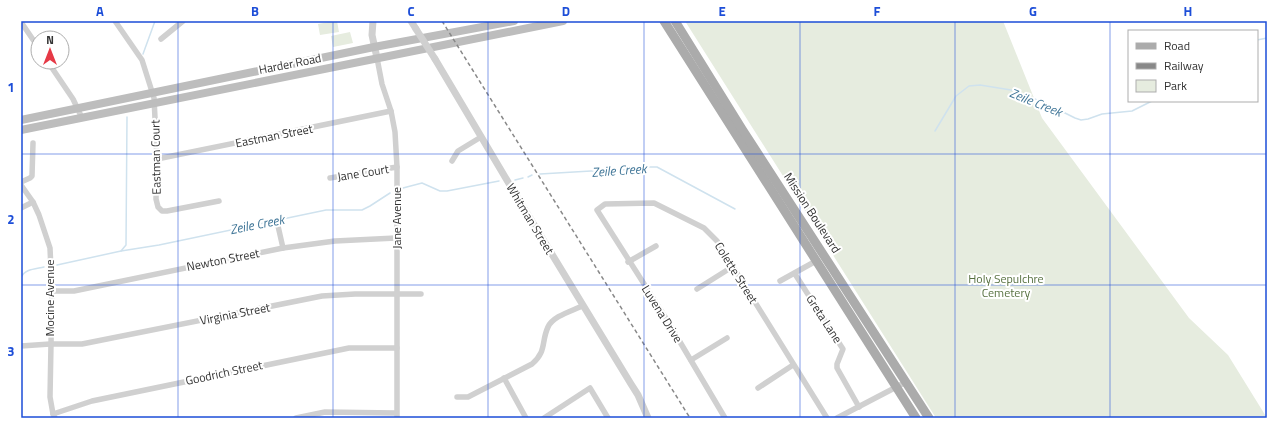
<svg xmlns="http://www.w3.org/2000/svg" width="1288" height="439" viewBox="0 0 1288 439" font-family="'Titillium Web',sans-serif">
<rect width="100%" height="100%" fill="#fff"/>
<g fill="#e6ecdf">
<polygon points="334,21 337,21 339,32 320,35 318,24"/>
<polygon points="685,21 1003,21 1042,118 1189,318 1228,355 1267,418 936,418"/>
<polygon points="350,32 353,43 333,47 331,36"/>
</g>
<g fill="none" stroke-linecap="round" stroke-linejoin="round">
<g stroke="#cfe2ee" stroke-width="1.5">
<polyline points="1257,40 1267,38"/>
<polyline points="143,54 155,21"/>
<polyline points="935,131 956,96 969,86 980,85 1011,90 1045,103 1075,118 1081,120 1088,119 1102,114 1132,111 1152,101"/>
<polyline points="540,174 591,171 611,171 650,167 657,167 735,209"/>
<polyline points="528,177 532,175"/>
<polyline points="515,180 523,178"/>
<polyline points="403,188 422,183 440,191 447,191 499,181"/>
<polyline points="121,251 159,245 326,210 362,210 370,206 390,193"/>
<polyline points="57,265 121,251 126,245 127,117"/>
<path d="M21,278c3,-9 14,-9 23,-11"/>
</g>
<g stroke="#d0d0d0" stroke-width="5.5">
<polyline points="115,21 142,60 154,98 157,159 156,199 158,207 162,211 167,211 219,201"/>
<polyline points="21,22 38,47"/>
<polyline points="161,39 183,21"/>
<polyline points="377,58 382,84 391,111 395,132 397,167 397,418"/>
<polyline points="48,62 73,99 82,118"/>
<polyline points="157,159 391,111"/>
<polyline points="452,161 458,151 481,137"/>
<polyline points="330,178 397,167"/>
<polyline points="21,182 30,178 32,176 33,143"/>
<polyline points="21,185 33,202 39,215 50,248 52,291 50,397 53,414 55,418"/>
<polyline points="21,208 33,202"/>
<polyline points="278,226 283,248"/>
<polyline points="628,262 656,246"/>
<polyline points="795,274 841,346 843,349 837,364 837,368 859,407"/>
<polyline points="780,281 816,261"/>
<polyline points="697,289 732,267"/>
<polyline points="52,291 74,291 283,248 335,241 396,238"/>
<polyline points="21,346 50,344 82,344 322,296 355,294 421,294"/>
<polyline points="691,360 727,338"/>
<polyline points="504,378 526,418"/>
<polyline points="758,388 793,365"/>
<path d="M457,397h11l64,-33c15,-13 9,-22 16,-37 5,-11 24,-16 34,-21"/>
<polyline points="53,414 92,401 349,348 397,348"/>
<polyline points="296,418 325,412 396,413"/>
<polyline points="544,418 590,388 608,418"/>
<polyline points="725,418 667,320 597,210 605,204 654,203 704,228 717,241 827,418"/>
<polyline points="837,418 906,382"/>
</g>
<g stroke="#d0d0d0" stroke-width="7">
<polyline points="373,21 372,35 377,58"/>
<polyline points="411,21 416,29"/>
<polyline points="435,59 511,187 631,384 638,395 648,418"/>
</g>
<g stroke="#bdbdbd" stroke-width="8">
<polyline points="21,120 374,47 514,21"/>
<polyline points="21,130 563,21"/>
</g>
<g stroke="#ababab" stroke-width="9">
<polyline points="664,21 916,418"/>
<polyline points="675,21 742,129 929,418"/>
</g>
<polyline stroke="#888" stroke-width="1.5" stroke-dasharray="4 3" stroke-linecap="butt" points="442,21 690,418"/>
<polyline stroke="#d0d0d0" stroke-width="7" points="416,29 435,59"/>
</g>
<path fill="none" stroke="#1d4ed8" stroke-width="1" stroke-opacity="0.55" d="M178,21v397M333,21v397M488,21v397M644,21v397M800,21v397M955,21v397M1110,21v397M21,154h1246M21,285h1246"/>
<g text-anchor="middle" stroke-width="4" stroke-linejoin="round" paint-order="stroke">
<g font-size="12" fill="#333" stroke="#fff">
<text transform="translate(290 64) rotate(-11)" y="4">Harder Road</text>
<text transform="translate(274 136) rotate(-11)" y="4">Eastman Street</text>
<text transform="translate(156 157) rotate(-91)" y="4">Eastman Court</text>
<text transform="translate(363 173) rotate(-9)" y="4">Jane Court</text>
<text transform="translate(812 213) rotate(57)" y="4">Mission Boulevard</text>
<text transform="translate(397 218) rotate(-90)" y="4">Jane Avenue</text>
<text transform="translate(530 219) rotate(59)" y="4">Whitman Street</text>
<text transform="translate(223 260) rotate(-11)" y="4">Newton Street</text>
<text transform="translate(736 273) rotate(58)" y="4">Colette Street</text>
<text transform="translate(50 298) rotate(-90)" y="4">Mocine Avenue</text>
<text transform="translate(235 314) rotate(-11)" y="4">Virginia Street</text>
<text transform="translate(662 314) rotate(58)" y="4">Luvena Drive</text>
<text transform="translate(824 319) rotate(57)" y="4">Greta Lane</text>
<text transform="translate(224 373) rotate(-12)" y="4">Goodrich Street</text>
</g>
<g font-size="12" fill="#56703f" stroke="#fff">
<text x="1006" y="283">Holy Sepulchre<tspan x="1006" dy="14">Cemetery</tspan></text>
</g>
<g font-size="13" font-style="italic" fill="#3f7597" stroke="#fff">
<text transform="translate(1036 102) rotate(22)" y="5">Zeile Creek</text>
<text transform="translate(619 170) rotate(-4)" y="5">Zeile Creek</text>
<text transform="translate(257 224) rotate(-11)" y="5">Zeile Creek</text>
</g>
</g>
<rect width="1288" height="439" fill="none" stroke="#ffffff" stroke-width="44"/>
<rect x="1128" y="30" width="130" height="72" fill="#ffffff" stroke="#adadad"/>
<rect x="1136" y="43" width="20" height="6" fill="#ababab" stroke="#adadad"/>
<text x="1164" y="50" font-size="12" fill="#333333">Road</text>
<rect x="1136" y="63" width="20" height="6" fill="#888888" stroke="#adadad"/>
<text x="1164" y="70" font-size="12" fill="#333333">Railway</text>
<rect x="1136" y="80" width="20" height="12" fill="#e6ecdf" stroke="#adadad"/>
<text x="1164" y="90" font-size="12" fill="#333333">Park</text>
<g transform="translate(50 50)"><circle r="19" fill="#ffffff" stroke="#adadad"/>
<path d="M0-3L7 15L0 10L-7 15Z" fill="#e63946"/>
<text y="-6" font-size="11" font-weight="bold" text-anchor="middle" fill="#333333">N</text>
</g>
<rect x="22" y="22" width="1244" height="395" fill="none" stroke="#1d4ed8" stroke-width="1.5"/>
<g font-size="13" text-anchor="middle" font-weight="bold" fill="#1d4ed8">
<text x="100" y="16">A</text>
<text x="255" y="16">B</text>
<text x="411" y="16">C</text>
<text x="566" y="16">D</text>
<text x="722" y="16">E</text>
<text x="877" y="16">F</text>
<text x="1033" y="16">G</text>
<text x="1188" y="16">H</text>
<text x="11" y="92">1</text>
<text x="11" y="224">2</text>
<text x="11" y="356">3</text>
</g>
</svg>
